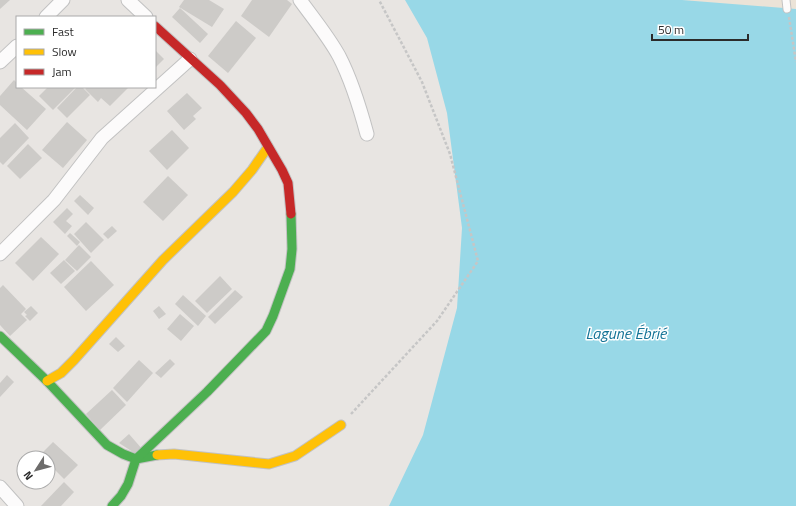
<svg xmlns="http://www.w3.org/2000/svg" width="796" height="506" viewBox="0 0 796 506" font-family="'Titillium Web',sans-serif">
<rect width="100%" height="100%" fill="#e8e5e2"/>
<polygon fill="#ebe3d7" points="682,0 796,0 796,9 785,9"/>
<polygon fill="#98d8e7" points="405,0 682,0 796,9 796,506 389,506 423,435 457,308 462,228 447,113 427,38"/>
<g fill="#cdcbc8">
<polygon points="0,0 10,0 0,9"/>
<polygon points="184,0 209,0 224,9 212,27 179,7"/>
<polygon points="252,0 287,0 292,4 269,37 241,16"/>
<polygon points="180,8 208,34 200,43 172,17"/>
<polygon points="236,21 256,38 228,73 208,56"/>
<polygon points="155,50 164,59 155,68"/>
<polygon points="14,80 17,83 17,87 21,87 46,109 27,130 0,105 0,96"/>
<polygon points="48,87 76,87 53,110 39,96"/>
<polygon points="77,87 82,87 90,95 67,118 57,108"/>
<polygon points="88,87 129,87 110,106 101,98 98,102 85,89"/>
<polygon points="187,93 202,108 193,116 196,119 184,130 167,111"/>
<polygon points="67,122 87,140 63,168 42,150"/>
<polygon points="15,123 29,138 3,165 0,162 0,138"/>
<polygon points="172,130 189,148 167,170 149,151"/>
<polygon points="28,144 42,158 20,179 7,166"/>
<polygon points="168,176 188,195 163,221 143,202"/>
<polygon points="80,195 94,208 88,215 74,201"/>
<polygon points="67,208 73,214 66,221 72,226 65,234 53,222"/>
<polygon points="86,222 104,240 91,253 74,234"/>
<polygon points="112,226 117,231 108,239 103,234"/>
<polygon points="70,233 80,242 77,246 67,236"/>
<polygon points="41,237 59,254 33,281 15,263"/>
<polygon points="79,245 91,257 77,271 65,260"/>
<polygon points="64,260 75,271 61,284 50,273"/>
<polygon points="91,261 114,285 86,311 64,287"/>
<polygon points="220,276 232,289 207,313 195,301"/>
<polygon points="3,285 26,309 21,314 27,320 10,336 0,325 0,288"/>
<polygon points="235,290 243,297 215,324 208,317"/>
<polygon points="183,295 206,316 198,326 175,304"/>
<polygon points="31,306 38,313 30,321 25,316 27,315 24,312"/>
<polygon points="159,306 166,314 159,319 153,311"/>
<polygon points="180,314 194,326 181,341 167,329"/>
<polygon points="116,337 125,346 118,352 109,344"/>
<polygon points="170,359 175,364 161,378 155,373"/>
<polygon points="139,360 153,373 127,402 113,388"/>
<polygon points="7,375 14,382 0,397 0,383"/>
<polygon points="112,390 126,405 100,430 86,414"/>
<polygon points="129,434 143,450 136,454 119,443"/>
<polygon points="53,442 78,465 64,479 48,463 48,458 43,458 40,455"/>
<polygon points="64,482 74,492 61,506 41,506"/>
</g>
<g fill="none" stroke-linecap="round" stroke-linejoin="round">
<g stroke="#c2c2c2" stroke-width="9">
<polyline id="lane" points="786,0 787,9"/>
</g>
<g stroke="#c2c2c2" stroke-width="15">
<g id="street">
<polyline points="128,0 146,17"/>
<path d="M300,0c13,18 28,36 39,56 13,25 21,52 28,78"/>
<polyline points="46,17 63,0"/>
<polyline points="0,62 17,46"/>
<polyline points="0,254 54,200 102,138 190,59"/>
<polyline points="0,487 17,506"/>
</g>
</g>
<g stroke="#c2c2c2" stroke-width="11">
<g id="fast">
<polyline points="0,336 47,381 107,445 123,454 136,459 157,455"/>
<polyline points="112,506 121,496 128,484 136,459 207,392 266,331 273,316 290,269 292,249 291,214"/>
</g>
</g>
<g stroke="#c2c2c2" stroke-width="11">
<g id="slow">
<polyline points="47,381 61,373 74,360 163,260 233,192 252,170 268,147"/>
<polyline points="157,455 174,454 269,464 295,456 341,425"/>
</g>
</g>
<g stroke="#c2c2c2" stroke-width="11">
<polyline id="jam" points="155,26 220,85 246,113 258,129 282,170 288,183 291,214"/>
</g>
<g stroke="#c6c6c6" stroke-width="2.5" stroke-dasharray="3 2" stroke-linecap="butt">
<polyline points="789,17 796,62"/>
<polyline points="351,414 437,321 478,261 450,154 422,82 379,0"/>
</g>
<use href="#lane" stroke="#fcfbfb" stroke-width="7"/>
<use href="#street" stroke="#fcfbfb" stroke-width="13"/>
<use href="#fast" stroke="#4caf50" stroke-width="9"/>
<use href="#slow" stroke="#ffc107" stroke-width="9"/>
<use href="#jam" stroke="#c62828" stroke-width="9"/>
</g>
<g text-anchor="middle" stroke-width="3" stroke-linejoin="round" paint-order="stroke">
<g font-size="16" font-style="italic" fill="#137396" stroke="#fff">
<text x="626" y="339">Lagune Ébrié</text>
</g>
</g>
<rect x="16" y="16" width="140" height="72" fill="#ffffff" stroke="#aaaaaa"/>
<rect x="24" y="29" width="20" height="6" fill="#4caf50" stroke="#aaaaaa"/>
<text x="52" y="36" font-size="12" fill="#2b2b2b">Fast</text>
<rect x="24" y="49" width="20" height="6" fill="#ffc107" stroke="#aaaaaa"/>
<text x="52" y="56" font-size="12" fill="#2b2b2b">Slow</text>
<rect x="24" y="69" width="20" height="6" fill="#c62828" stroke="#aaaaaa"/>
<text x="52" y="76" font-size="12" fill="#2b2b2b">Jam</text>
<g transform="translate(36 470) rotate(234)"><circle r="19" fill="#ffffff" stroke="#aaaaaa"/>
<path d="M0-3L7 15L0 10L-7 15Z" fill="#6d6c6b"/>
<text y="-6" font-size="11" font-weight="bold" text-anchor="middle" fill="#2b2b2b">N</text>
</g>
<path d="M652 34v6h96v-6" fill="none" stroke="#2b2b2b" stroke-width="2"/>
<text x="658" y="34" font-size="12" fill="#2b2b2b" stroke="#ffffff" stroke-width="3" paint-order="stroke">50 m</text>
</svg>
